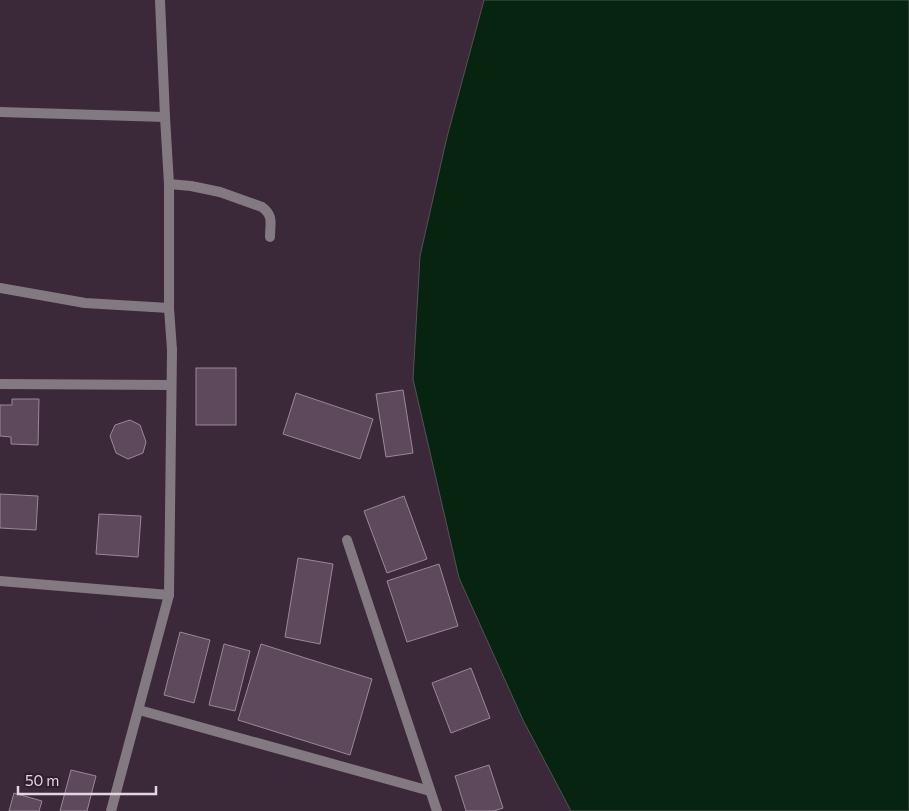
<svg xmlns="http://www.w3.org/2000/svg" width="909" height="811" viewBox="0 0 909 811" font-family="Commissioner,sans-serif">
<rect width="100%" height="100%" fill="#3b2839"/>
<polygon fill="#072410" stroke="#49594f" points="484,0 909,0 909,811 571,811 523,720 459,578 413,379 420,256 447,137"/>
<g fill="#5e495c" stroke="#9c869a">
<rect x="196" y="368" width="40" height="57"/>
<polygon points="403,390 413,453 386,457 376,394"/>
<polygon points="296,393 373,419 360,459 283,434"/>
<polygon points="12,399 39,399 38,445 11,444 11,437 0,436 0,405 12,405"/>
<polygon points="130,420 140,425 146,442 143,453 128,459 116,453 110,436 115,425"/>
<polygon points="0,494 38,496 36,530 0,528"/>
<polygon points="404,496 427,559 387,573 364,511"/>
<polygon points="99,514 141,516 138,557 96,554"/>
<polygon points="298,558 333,564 320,644 285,637"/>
<polygon points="439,564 458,626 407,642 387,581"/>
<polygon points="180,632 210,640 194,703 164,695"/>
<polygon points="224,644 250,651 235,711 209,705"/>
<polygon points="261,644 372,679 350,755 238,720"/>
<polygon points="471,668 490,718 451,733 432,683"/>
<polygon points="489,765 503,808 494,811 466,811 455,776"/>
<polygon points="71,770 96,776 87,811 60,811"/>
<polygon points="14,793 42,801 39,811 9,811"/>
</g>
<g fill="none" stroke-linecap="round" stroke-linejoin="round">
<g stroke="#837981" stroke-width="10">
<polyline points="0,384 171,385"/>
<polyline points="347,540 437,811"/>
<polyline points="0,581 169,595"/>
<polyline points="139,710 430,791"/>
<polyline points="111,811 169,595 172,350"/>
</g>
<g stroke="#837981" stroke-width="10">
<polyline points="160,0 165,117 169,184 169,308 172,350"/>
<polyline points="0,112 165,117"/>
<path d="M169,184l22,2 29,6 42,15c12,9 8,16 8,30"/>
<polyline points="0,288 85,303 169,308"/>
</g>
</g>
<path d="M18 786v8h138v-8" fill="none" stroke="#e2d6e1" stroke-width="2.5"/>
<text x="25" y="786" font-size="15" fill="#e2d6e1" stroke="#301e2f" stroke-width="4" paint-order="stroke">50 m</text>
</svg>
